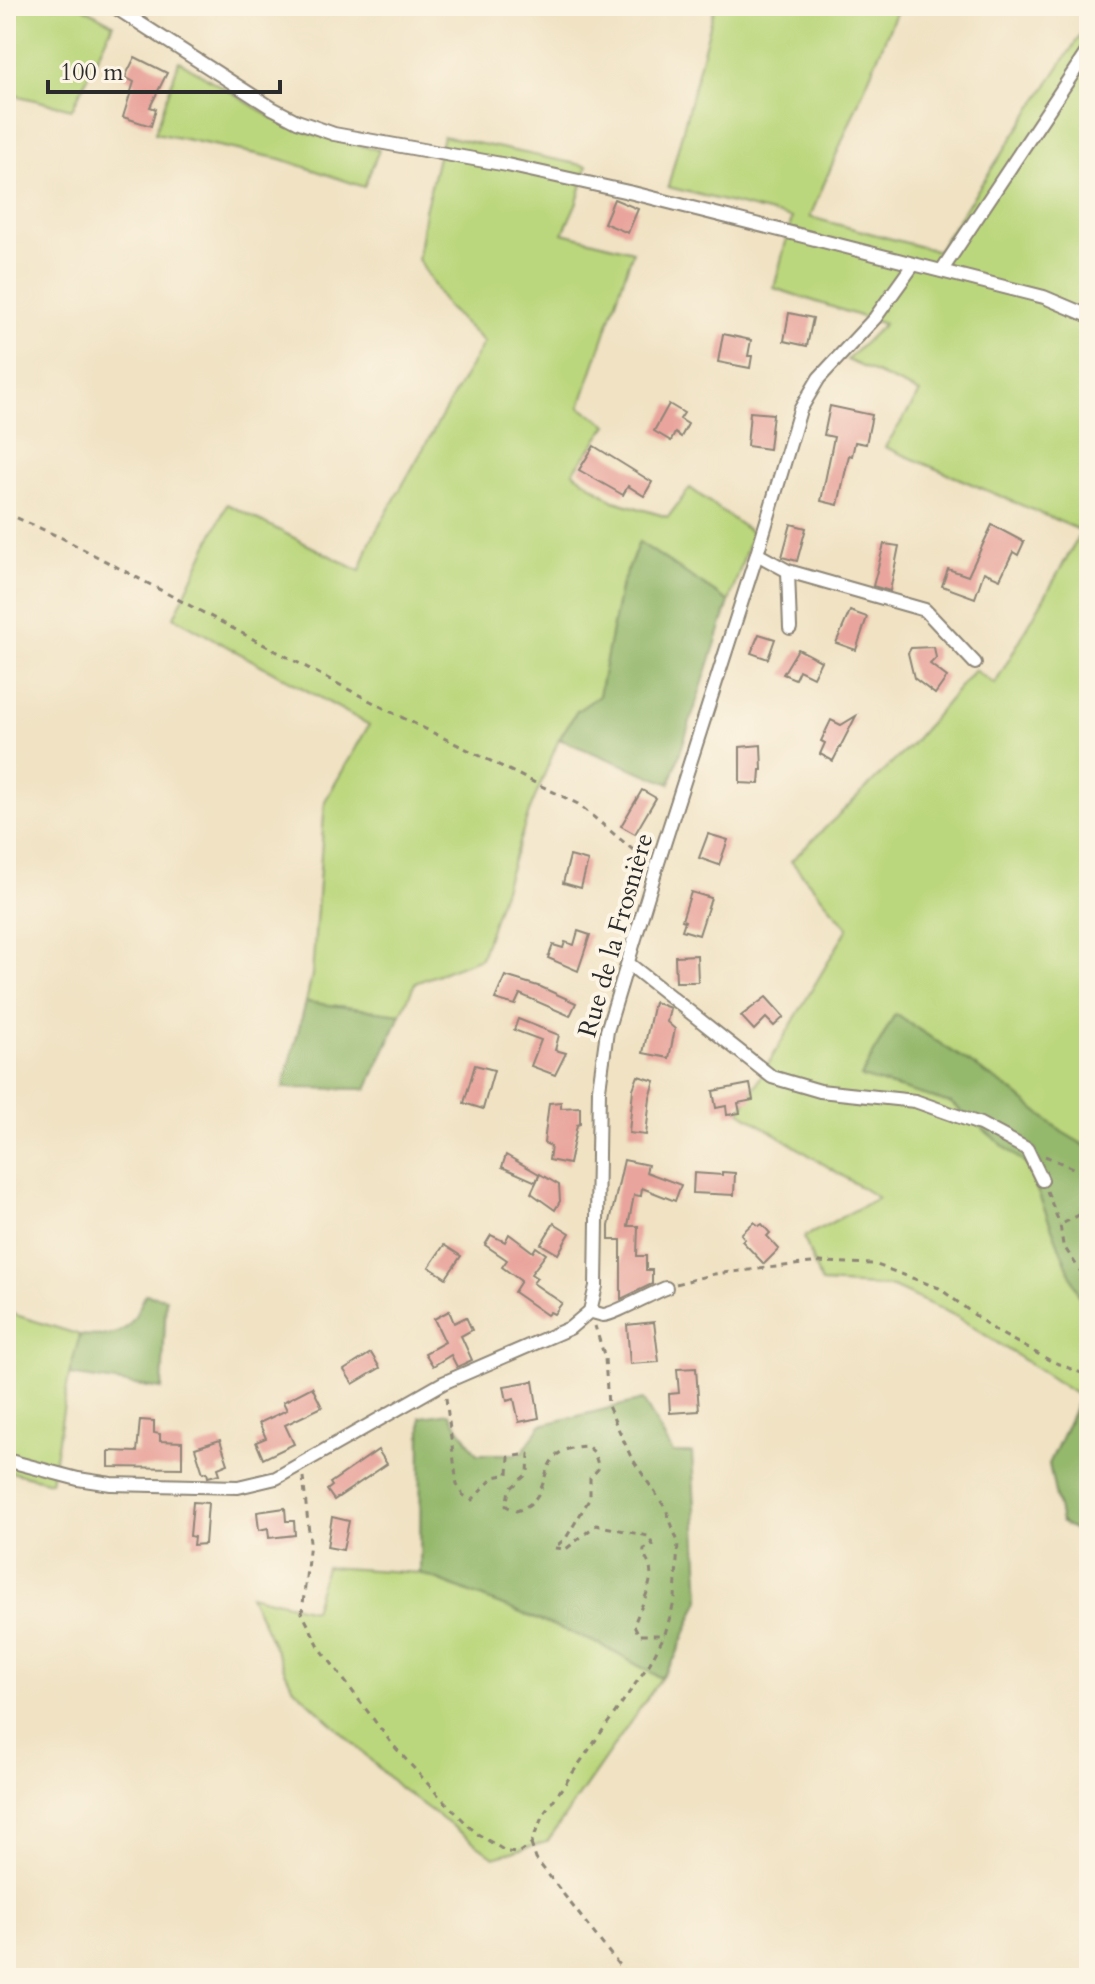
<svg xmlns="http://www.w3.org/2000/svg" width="1095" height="1984" viewBox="0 0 1095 1984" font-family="Cardo,serif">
<rect width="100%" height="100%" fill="#fcf5e5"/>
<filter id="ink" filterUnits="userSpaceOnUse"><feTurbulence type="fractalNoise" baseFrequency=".0125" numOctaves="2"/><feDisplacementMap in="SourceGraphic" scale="16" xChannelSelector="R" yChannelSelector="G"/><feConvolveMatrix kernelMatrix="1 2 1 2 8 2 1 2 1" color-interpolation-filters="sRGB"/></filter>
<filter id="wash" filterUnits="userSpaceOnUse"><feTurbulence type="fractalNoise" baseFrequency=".006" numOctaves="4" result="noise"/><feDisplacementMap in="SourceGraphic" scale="32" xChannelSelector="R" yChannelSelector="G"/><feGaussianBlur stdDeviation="1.8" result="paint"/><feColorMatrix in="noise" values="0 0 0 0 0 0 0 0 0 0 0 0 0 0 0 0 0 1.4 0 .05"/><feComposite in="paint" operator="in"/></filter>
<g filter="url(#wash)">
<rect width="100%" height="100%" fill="#f0e2c3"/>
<g fill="#bbd77d" stroke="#738154" stroke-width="2">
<polygon points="20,6 80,6 113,24 72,109 6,93 6,38"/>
<polygon points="715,6 899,6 810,217 937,251 1089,22 1089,1148 1062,1132 1011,1090 895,1014 861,1077 951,1103 1027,1165 1089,1321 1080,1397 956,1316 893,1287 821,1283 804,1237 878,1198 740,1112 848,928 791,861 911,745 974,670 995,684 1082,531 885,447 920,393 847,360 884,324 774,288 792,218 668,187"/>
<polygon points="179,61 275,119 310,133 379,150 364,187 281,159 155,133"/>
<polygon points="443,136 587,166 577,202 563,233 633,251 580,407 608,425 573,472 614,501 668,517 690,488 752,533 729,602 639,542 620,589 599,696 577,711 559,739 529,812 481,958 415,983 401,1014 306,1002 312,975 325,801 369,725 174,617 227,504 360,571 370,542 484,342 447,307 418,259 425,211"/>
<polygon points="6,1312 80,1335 69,1375 51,1482 6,1471"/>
<polygon points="326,1567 420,1573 599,1644 661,1678 547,1842 494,1857 400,1788 292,1686 250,1595 313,1610"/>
</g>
<g fill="#94b86c" stroke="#60724c" stroke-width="2">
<polygon points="639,542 729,602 670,784 559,739 577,711 599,696 620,589"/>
<polygon points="306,1002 401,1014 367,1089 283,1088"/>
<polygon points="895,1014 1011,1090 1062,1132 1089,1148 1089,1321 1027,1165 951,1103 861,1077"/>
<path d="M145,1294l21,4 -4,91 -93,-14 11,-40c41,3 50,-2 65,-41z"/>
<polygon points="1089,1335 1089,1538 1061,1522 1049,1464 1080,1397"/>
<polygon points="643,1400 673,1453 692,1453 700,1599 675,1658 661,1678 599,1644 420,1573 421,1417 449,1413 477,1454 521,1454 541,1425"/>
</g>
<g id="blocks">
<g fill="#e9a59d">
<polygon points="135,57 167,73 150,107 156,109 151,126 123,117 134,82 125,77"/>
<polygon points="614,199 638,209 628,233 604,223"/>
<polygon points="789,313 813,318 807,346 784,341"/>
<polygon points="723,334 751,340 748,356 752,356 750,368 718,362"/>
<polygon points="669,404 684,413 680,419 688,424 681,437 675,433 671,441 654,431"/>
<polygon points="830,406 872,415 866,444 855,442 852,456 849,455 838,505 821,501 834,437 824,435"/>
<polygon points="750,412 773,414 769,449 747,446"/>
<polygon points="594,446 652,482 644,496 628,486 623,495 579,470"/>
<polygon points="791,524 806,528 797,561 782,557"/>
<polygon points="992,525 1024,542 1018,555 1013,552 1000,579 984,572 975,598 942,586 948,569 968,576"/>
<polygon points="884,544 899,546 890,591 873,586"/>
<polygon points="850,611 867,617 856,650 836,643"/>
<polygon points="759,634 775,639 768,659 751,653"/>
<polygon points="934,647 936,658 930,664 947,677 935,694 914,678 908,653 911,648"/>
<polygon points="798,649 821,661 813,677 799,670 795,679 783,674"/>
<polygon points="856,716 833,761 820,754 825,743 821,741 831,720 841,725"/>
<polygon points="761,745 762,770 760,770 759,784 740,783 740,747"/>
<polygon points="642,790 656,798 635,834 621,826"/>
<polygon points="708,834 728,840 719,865 699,858"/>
<polygon points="570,856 588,861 581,888 563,883"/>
<polygon points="691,892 711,898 699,935 682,930 685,921 682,920"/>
<polygon points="578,931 590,935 578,971 548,958 553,945 563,948 565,942 574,945"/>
<polygon points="697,955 698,982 676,982 675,956"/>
<polygon points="505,976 541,987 576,1003 570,1016 520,994 515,1005 495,999"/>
<polygon points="766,997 784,1017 774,1026 766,1018 754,1030 741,1016"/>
<polygon points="654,1002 670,1008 667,1022 675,1029 669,1058 643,1053"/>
<polygon points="518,1019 559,1035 555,1050 566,1053 555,1075 531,1066 541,1040 514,1030"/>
<polygon points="475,1065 494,1070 483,1109 464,1103"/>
<polygon points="638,1076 655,1081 650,1098 646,1135 629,1133 633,1089"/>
<polygon points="750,1084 753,1100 738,1103 740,1113 727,1115 726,1106 716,1108 713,1091"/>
<polygon points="561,1102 561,1108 580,1107 580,1124 577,1125 569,1164 549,1160 551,1146 544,1143 549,1103"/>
<polygon points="506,1155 539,1174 536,1182 502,1167"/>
<polygon points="624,1160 648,1165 646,1172 681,1185 675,1201 642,1188 641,1196 634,1195 628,1226 638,1226 637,1256 646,1256 646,1270 652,1270 652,1284 621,1299 621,1240 609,1240 609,1226"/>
<polygon points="722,1172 735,1173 734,1195 693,1193 694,1173 722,1175"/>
<polygon points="540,1174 559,1185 560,1201 555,1210 531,1193"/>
<polygon points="754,1222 759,1226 762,1224 770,1233 767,1236 779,1249 764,1264 742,1241 745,1239 741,1234"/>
<polygon points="554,1223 570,1233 558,1254 541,1244"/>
<polygon points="509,1234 533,1252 536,1247 546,1254 531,1274 537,1278 533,1283 562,1303 554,1314 550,1312 547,1315 514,1292 521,1281 502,1267 507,1260 485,1245 491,1235 505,1242"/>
<polygon points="444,1245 461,1256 446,1278 429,1267"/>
<polygon points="449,1311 454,1323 466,1317 472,1330 461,1336 472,1360 457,1367 451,1355 433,1366 425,1353 445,1342 434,1319"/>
<polygon points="654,1322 659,1362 630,1364 627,1325"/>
<polygon points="371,1353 380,1368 353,1384 344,1370"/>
<polygon points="696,1368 699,1411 670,1413 669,1394 679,1393 677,1369"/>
<polygon points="533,1381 539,1418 519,1422 514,1399 507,1401 504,1386"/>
<polygon points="312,1387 322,1407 285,1425 294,1444 263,1459 256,1442 266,1438 259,1423 287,1410 283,1402"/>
<polygon points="140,1420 154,1421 154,1433 160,1434 160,1441 182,1442 182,1468 109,1467 109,1451 137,1452"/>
<polygon points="220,1440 228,1464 218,1468 220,1474 208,1477 207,1472 203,1473 195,1448"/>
<polygon points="378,1450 387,1464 334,1500 327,1490 332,1486 330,1483"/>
<polygon points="193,1502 208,1503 205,1544 193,1545 194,1537 190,1536"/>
<polygon points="285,1508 286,1521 294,1521 295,1535 269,1538 268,1528 259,1530 257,1512"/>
<polygon points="332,1517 349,1521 343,1550 327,1547"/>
</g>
</g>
</g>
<g filter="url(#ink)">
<use href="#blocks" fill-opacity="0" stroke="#8e8677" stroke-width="2"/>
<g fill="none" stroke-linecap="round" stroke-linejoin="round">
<g stroke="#8e8677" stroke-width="16">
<g id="street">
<polyline points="113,6 272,108 297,121 334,134 507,165 633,193 1044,297 1089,316"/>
<polyline points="942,270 1089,49"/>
<polyline points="757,554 788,571 925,610 975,663"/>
<polyline points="788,571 790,628"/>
<polyline points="629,964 772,1077 820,1091 915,1101 980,1124 1027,1149 1042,1180"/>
<path d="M590,1311c2,1 12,4 13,4 10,0 49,-22 63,-27"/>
<polyline points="6,1460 78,1479 111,1484 238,1487 276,1478 443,1383 570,1328 590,1311 596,1286 599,1089 607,1031 656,869 757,554 800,410 819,378 875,318 913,265"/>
</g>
</g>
<g stroke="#8e8677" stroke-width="3" stroke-dasharray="6 6" stroke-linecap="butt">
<polyline points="6,513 62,538 395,714 578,804 644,859"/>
<polyline points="1045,1156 1089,1175"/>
<polyline points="1047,1191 1060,1225"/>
<polyline points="1081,1214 1089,1203"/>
<polyline points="1089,1221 1081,1214 1060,1225 1063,1245 1089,1284"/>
<polyline points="676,1284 714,1274 820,1262 874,1264 939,1288 996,1331 1051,1361 1089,1376"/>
<path d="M446,1398l11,87 6,10 9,5 22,-23 14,-3 1,-17 20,-3 -1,19 -19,17 -3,16 10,5c45,-14 11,-63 71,-65l7,6 5,16 -9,10v20l-24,40 -12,10 12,1 30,-24 52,11 5,9 -9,4c-1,9 4,10 6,19 4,16 -11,42 -16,57l5,10h26"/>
<polyline points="303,1477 310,1542 302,1613 320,1648 392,1744 438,1795 476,1833 507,1852 518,1853 531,1844 543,1815 650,1663 665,1634 675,1599 678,1542 666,1509 631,1457 608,1406 605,1358 595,1326"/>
<polyline points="531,1844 536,1859 629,1978"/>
</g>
<use href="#street" stroke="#fff" stroke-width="12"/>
</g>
</g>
<g text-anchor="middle" stroke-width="8" stroke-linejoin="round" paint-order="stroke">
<g font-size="26" fill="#2b2b2b" stroke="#fcf5e5">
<text transform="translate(615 935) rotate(-74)" y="9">Rue de la Frosnière</text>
</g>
</g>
<rect width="1095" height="1984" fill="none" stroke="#fcf5e5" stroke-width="32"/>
<path d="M48 80v12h232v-12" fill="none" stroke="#2b2b2b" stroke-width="4"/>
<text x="60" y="80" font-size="24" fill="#2b2b2b" stroke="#fcf5e5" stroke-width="6" paint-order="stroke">100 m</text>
</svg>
